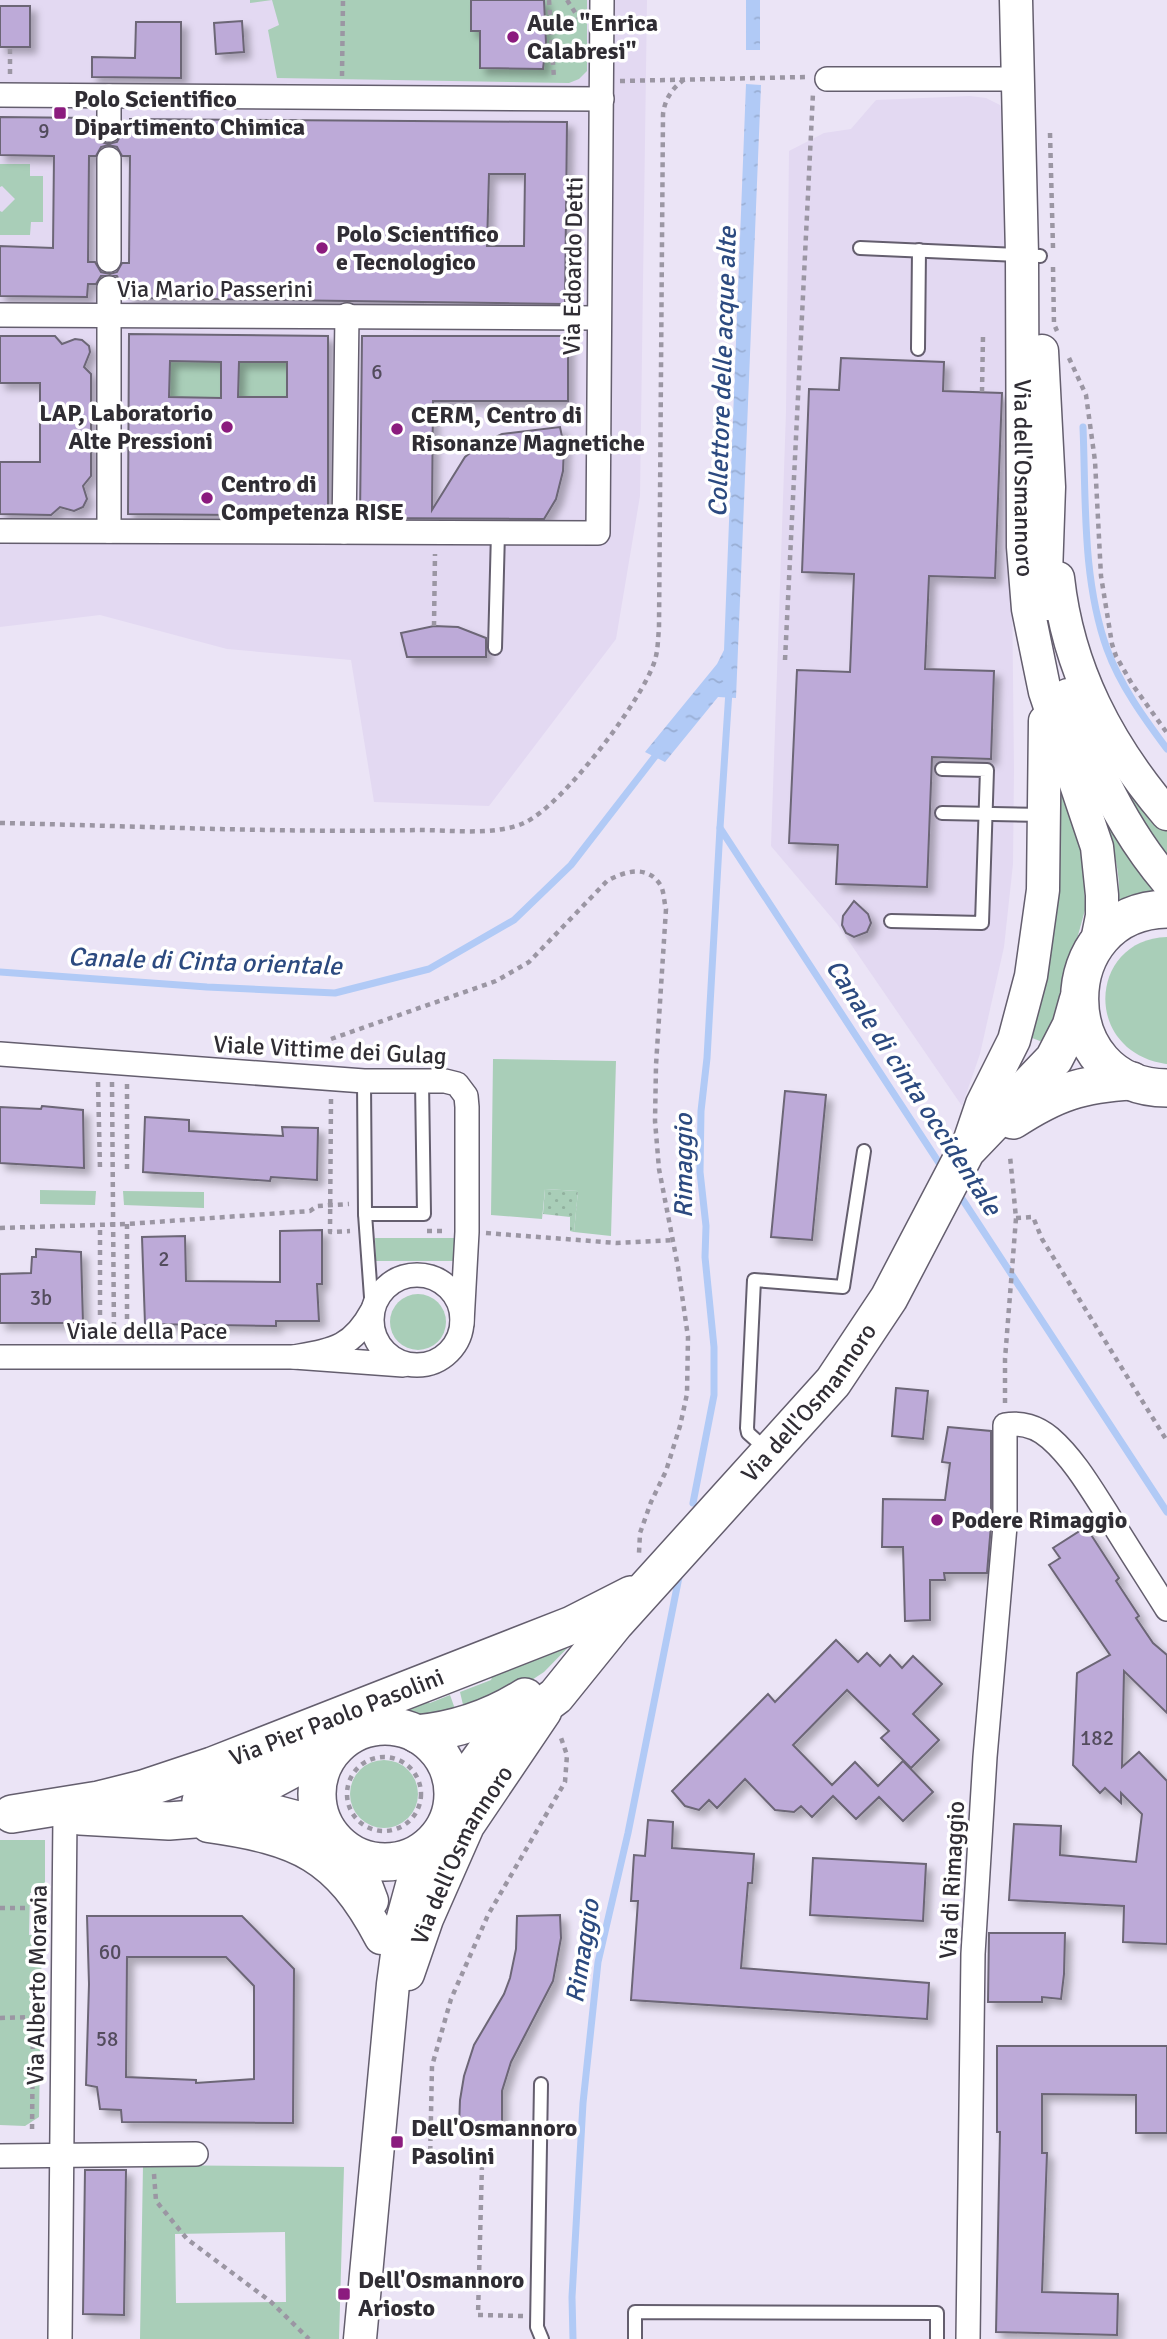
<svg xmlns="http://www.w3.org/2000/svg" width="1167" height="2339" viewBox="0 0 1167 2339" font-family="Signika,sans-serif">
<defs>
<pattern id="park-dots" width="8" height="8" patternUnits="userSpaceOnUse" patternTransform="scale(1.75)"><rect width="8" height="8" fill="#a9ceb8"/><path d="M2 2h.1M6 6h.1" fill="none" stroke="#92b19f" stroke-width="1.8" stroke-linecap="round"/></pattern>
<pattern id="water-ripples" width="26" height="14" patternUnits="userSpaceOnUse" patternTransform="scale(1.75)"><rect width="26" height="14" fill="#b1caf6"/><path d="M2 4q2-2 4 0t4 0M15 11q2-2 4 0t4 0" fill="none" stroke="#99aed4"/></pattern>
<filter id="shadow"><feDropShadow dx="6" dy="6" stdDeviation="3.5" flood-color="#0004"/></filter>
</defs>
<rect width="100%" height="100%" fill="#ebe4f6"/>
<g fill="#e3d9f2">
<polygon points="0,0 647,0 640,496 616,639 489,806 374,802 351,660 227,649 100,615 0,627"/>
<polygon points="970,96 986,98 1000,105 1004,111 1007,123 1014,770 1013,864 1004,947 980,1054 962,1106 837,924 771,846 786,412 789,151 824,133 851,129 876,100"/>
</g>
<g fill="#a9ceb8" fill-rule="evenodd">
<polygon points="250,0 471,0 471,30 480,31 480,68 543,69 546,43 544,0 587,0 587,71 579,79 569,83 277,78 268,30 279,25 272,0 250,3"/>
<polygon points="0,164 30,164 30,176 43,176 43,222 31,222 30,235 0,235 0,211 2,212 15,199 2,186 0,187"/>
<polygon points="170,361 221,362 221,398 195,398 195,457 261,397 238,397 239,362 287,362 286,483 167,482"/>
<polygon points="1095,723 1167,828 1167,866 1147,843"/>
<polygon points="1060,768 1084,863 1085,910 1077,939 1065,967 1061,993 1061,1015 1050,1045 1027,1036"/>
<path d="M1086,776l77,116 -17,3 -27,8c3,-46 -16,-86 -33,-127z"/>
<path d="M1167,937v127h-1c-85,-13 -77,-125 1,-127z"/>
<polygon points="493,1059 616,1061 611,1236 574,1232 578,1191 545,1189 542,1219 491,1215"/>
<polygon points="40,1190 96,1191 95,1205 40,1204"/>
<polygon points="123,1191 204,1192 204,1208 124,1205"/>
<polygon points="375,1238 457,1238 457,1261 376,1261"/>
<circle cx="418" cy="1322" r="28"/>
<polygon points="586,1629 544,1672 515,1691 464,1709 460,1692 491,1680 497,1662"/>
<polygon points="413,1695 430,1703 450,1695 455,1709 433,1715 374,1716"/>
<circle cx="384" cy="1794" r="34"/>
<polygon points="0,1840 45,1840 45,1892 30,1893 29,1935 42,1935 39,2117 25,2126 0,2125"/>
<path d="M143,2165l201,2 -5,172h-199zM285,2232l1,70 -110,1 -1,-69z"/>
</g>
<polygon fill="url(#park-dots)" points="545,1189 578,1191 574,1232 570,1231 570,1217 543,1214"/>
<g fill="url(#water-ripples)">
<rect x="746" y="0" width="14" height="50"/>
<polygon points="746,84 761,85 736,698 718,697 665,762 645,752 717,664 724,650"/>
</g>
<g fill="none" stroke-linecap="round" stroke-linejoin="round">
<g stroke="#b1caf6" stroke-width="7">
<path d="M1083,427c3,72 -1,152 24,222 13,36 37,69 60,100"/>
<polyline points="729,691 720,828 943,1169"/>
<polyline points="0,972 207,987 335,993 429,969 514,920 571,865 660,750"/>
<polyline points="957,1191 1167,1512"/>
<polyline points="693,1503 714,1395 714,1347 705,1257 706,1226 700,1172 701,1111 707,1058 720,828"/>
<polyline points="573,2339 572,2297 583,2103 598,1962 628,1833 679,1577"/>
</g>
</g>
<g fill="#bdaad8" stroke="#6c6676" stroke-width="2" fill-rule="evenodd" filter="url(#shadow)">
<polygon points="471,0 544,0 546,43 543,69 480,68 480,31 471,31"/>
<rect x="0" y="6" width="30" height="41"/>
<polygon points="242,21 244,52 216,54 214,23"/>
<polygon points="136,22 181,22 181,78 92,77 92,57 135,58"/>
<path d="M0,117l90,1v14h6l5,10 7,2 9,-2 5,-10h8v-13l437,3 -2,182 -437,-6v-14h-6l-5,-8 -7,-2 -9,2 -5,8h-8l-1,13 -87,-1v-50l53,2 1,-92 -54,-1zM108,145l9,2 5,9h8l-1,107h-7l-5,9 -7,2 -9,-2 -6,-10h-7l1,-106h7l5,-9zM489,174h36l-1,72h-37z"/>
<path d="M129,334l199,2v180l-200,-2zM170,361l51,1v36l-52,-1zM239,362h48v35h-49z"/>
<polygon points="0,336 55,336 62,344 75,339 82,340 89,346 90,352 84,367 91,374 91,476 83,486 87,499 83,507 74,511 60,507 51,515 0,514 0,462 40,462 40,383 0,383"/>
<polygon points="362,336 568,336 568,401 433,401 432,510 465,457 481,444 502,434 560,427 564,446 563,471 556,499 544,519 360,518"/>
<polygon points="841,358 944,362 943,391 1002,393 995,578 929,576 925,669 994,671 991,759 932,757 927,887 836,884 838,845 789,843 797,670 850,672 854,574 802,572 809,389 839,390"/>
<polygon points="434,626 458,627 486,638 486,657 407,657 401,633"/>
<polygon points="854,901 868,914 871,923 867,932 854,937 846,933 842,925 843,916"/>
<polygon points="785,1091 826,1095 812,1240 771,1237"/>
<polygon points="42,1106 83,1110 84,1168 0,1163 0,1107 41,1109"/>
<polygon points="145,1117 189,1120 189,1131 283,1136 282,1127 318,1128 317,1180 271,1177 270,1181 143,1172"/>
<polygon points="322,1230 322,1284 317,1284 319,1321 276,1321 276,1326 145,1324 142,1237 185,1236 186,1281 280,1282 280,1231"/>
<polygon points="36,1249 81,1252 83,1323 0,1323 0,1274 31,1273 32,1257 36,1257"/>
<polygon points="896,1388 928,1391 923,1439 892,1436"/>
<polygon points="948,1427 991,1431 991,1525 987,1573 944,1573 945,1580 930,1580 930,1620 905,1621 903,1547 882,1547 883,1499 945,1500 950,1463 942,1462"/>
<polygon points="1086,1527 1119,1578 1116,1581 1139,1616 1136,1618 1153,1643 1167,1655 1167,1713 1124,1671 1122,1767 1139,1752 1167,1781 1167,1944 1123,1942 1124,1906 1009,1900 1014,1824 1061,1826 1060,1855 1136,1862 1142,1814 1121,1793 1121,1803 1105,1788 1100,1793 1073,1765 1077,1673 1110,1655 1049,1565 1060,1558 1053,1548"/>
<polygon points="836,1640 858,1662 867,1653 880,1666 890,1655 902,1668 913,1656 942,1684 913,1714 939,1740 911,1768 881,1738 889,1731 847,1690 793,1745 832,1785 855,1762 878,1786 903,1761 933,1792 903,1821 879,1797 856,1819 833,1796 812,1817 801,1806 794,1812 775,1810 745,1779 717,1808 709,1800 699,1810 685,1806 672,1791 768,1694 775,1702"/>
<polygon points="648,1820 673,1822 672,1848 754,1854 752,1883 748,1883 741,1968 929,1983 927,2019 631,2000 638,1901 631,1901 634,1855 645,1856"/>
<polygon points="813,1858 926,1864 923,1921 810,1915"/>
<polygon points="560,1915 561,1938 553,1981 511,2062 502,2091 502,2125 459,2127 460,2100 464,2076 474,2045 504,1994 510,1978 516,1949 517,1916"/>
<path d="M87,1916h155l52,53 -1,154 -171,-1 -1,-12 -21,-1 -3,-22 -11,-2 3,-101zM127,1957h99l28,29v93l-58,4v-3l-70,-3z"/>
<polygon points="989,1933 1065,1933 1064,1974 1061,1999 1042,1997 1042,2002 988,2002"/>
<polygon points="997,2046 1167,2046 1167,2133 1136,2133 1136,2095 1042,2094 1042,2153 1047,2153 1042,2292 1118,2294 1117,2335 996,2332 1000,2132 997,2132"/>
<polygon points="85,2170 126,2170 124,2315 83,2314"/>
</g>
<g fill="none" stroke-linecap="round" stroke-linejoin="round">
<g stroke="#645e6e" stroke-width="16">
<g id="lane">
<polyline points="860,248 1040,256"/>
<polyline points="918,349 919,250"/>
<polyline points="495,648 498,532"/>
<polyline points="942,813 1045,815"/>
<polyline points="891,921 982,923 987,770 942,769"/>
<polyline points="364,1081 365,1214 424,1214 422,1082"/>
<polyline points="365,1214 372,1311"/>
<polyline points="767,1450 748,1433 747,1428 754,1280 843,1287 864,1151"/>
<polyline points="541,2084 537,2327 542,2339"/>
<polyline points="635,2339 635,2312 937,2313 937,2339"/>
</g>
</g>
<g stroke="#645e6e" stroke-width="26">
<g id="street">
<polyline points="827,79 1018,79"/>
<polyline points="0,95 602,99"/>
<polyline points="109,96 109,130"/>
<polyline points="109,260 109,159"/>
<polyline points="0,315 598,318"/>
<polyline points="0,531 598,533 602,0"/>
<polyline points="109,531 109,288"/>
<polyline points="344,532 347,315"/>
<polyline points="0,1054 364,1081 445,1081 457,1084 466,1096 467,1107 467,1232 462,1323"/>
<circle cx="417" cy="1320" r="45"/>
<path d="M372,1311c-20,37 -39,39 -78,46l109,8"/>
<polyline points="0,1357 294,1357"/>
<polyline points="0,2156 196,2154"/>
<polyline points="60,2339 65,1815"/>
<path d="M968,2339l5,-385 12,-197 20,-231v-101c16,-3 32,2 45,13 23,20 40,49 56,74 20,33 41,65 61,97"/>
</g>
</g>
<g stroke="#645e6e" stroke-width="35">
<g id="secondary">
<path id="s1" d="M1016,0l6,255 1,292 5,62 17,83 52,155 5,48v21l-6,30"/>
<polyline points="1042,351 1049,487 1046,574 1049,604"/>
<path d="M1058,578c10,91 50,167 109,236"/>
<path d="M1068,695c23,67 53,132 99,186"/>
<polyline points="966,1151 982,1104 1014,1040 1031,976 1043,890 1045,721"/>
<path d="M208,1826c91,13 129,29 173,112"/>
<polyline points="348,1852 361,1872 372,1901"/>
<path id="s2" d="M408,1974l19,-55 41,-93 77,-114"/>
<polyline points="360,2339 393,1984 401,1925 421,1852"/>
</g>
</g>
<g stroke="#645e6e" stroke-width="40">
<g id="primary">
<path d="M1167,909c-117,2 -116,179 0,179"/>
<path d="M1013,1120c43,-28 68,-36 119,-39"/>
<circle cx="385" cy="1794" r="68"/>
<path d="M417,1734c39,-4 75,-16 108,-37"/>
<path id="s3" d="M454,1796l36,-50 66,-50 59,-73 218,-241 56,-84 77,-147 88,-92 17,-33 7,-25"/>
<polyline points="201,1801 270,1781 337,1745"/>
<path id="s4" d="M12,1814l87,-14 44,-11 69,-23 360,-141 59,-30"/>
<polyline points="80,1816 169,1821 271,1813 324,1827"/>
</g>
</g>
<g stroke="#9b96a3" stroke-width="4.5" stroke-dasharray="5 5" stroke-linecap="butt">
<polyline points="549,0 554,79"/>
<polyline points="567,0 578,17 581,18"/>
<polyline points="10,74 10,47"/>
<polyline points="342,76 343,0"/>
<polyline points="620,81 807,77"/>
<polyline points="1050,133 1053,248"/>
<polyline points="1053,267 1054,324 1057,331"/>
<polyline points="1069,358 1086,395 1095,461 1101,576 1112,644 1116,656 1132,684 1167,733"/>
<polyline points="982,392 983,336"/>
<polyline points="434,626 435,554"/>
<polyline points="785,660 813,93"/>
<path d="M0,823c139,3 279,10 419,7 32,0 76,6 105,-7 38,-17 119,-123 131,-163 3,-10 3,-22 4,-32l4,-514c2,-15 9,-26 22,-35"/>
<path d="M331,1059v-20l165,-58 33,-19 78,-81c18,-10 41,-17 54,5 3,6 3,16 5,23l-10,156 -1,56 4,48 19,98 10,70 -1,57 -7,32 -14,45 -15,31 -11,31 -1,20"/>
<polyline points="98,1082 100,1169"/>
<polyline points="112,1082 114,1335"/>
<polyline points="127,1084 127,1170"/>
<polyline points="331,1099 330,1232 350,1231"/>
<polyline points="1016,1218 1033,1217 1042,1239 1167,1441"/>
<polyline points="127,1224 127,1336"/>
<polyline points="0,1228 127,1224 310,1211 317,1206 349,1204"/>
<polyline points="427,1231 446,1231"/>
<polyline points="486,1233 617,1243 674,1240"/>
<polyline points="100,1335 100,1225"/>
<polyline points="1005,1403 1005,1359 1016,1218 1010,1156"/>
<circle cx="384" cy="1794" r="37"/>
<polyline points="0,1908 28,1908"/>
<polyline points="0,2018 33,2017 32,2134"/>
<polyline points="154,2174 156,2201 187,2239 270,2301 309,2339"/>
<polyline points="523,2316 478,2315 482,2164 430,2163 432,2066 451,1999 488,1915 565,1782 567,1755 560,1735"/>
</g>
<use href="#lane" stroke="#fff" stroke-width="12"/>
<use href="#street" stroke="#fff" stroke-width="23"/>
<use href="#secondary" stroke="#fff" stroke-width="32"/>
<use href="#primary" stroke="#fff" stroke-width="37"/>
</g>
<g fill="#8b1b7e" stroke="#fff" stroke-width="2.5">
<circle cx="513" cy="37" r="7"/>
<rect x="53" y="106" width="14" height="14" rx="3.5"/>
<circle cx="322" cy="248" r="7"/>
<circle cx="227" cy="427" r="7"/>
<circle cx="397" cy="429" r="7"/>
<circle cx="207" cy="498" r="7"/>
<circle cx="937" cy="1520" r="7"/>
<rect x="390" y="2135" width="14" height="14" rx="3.5"/>
<rect x="337" y="2287" width="14" height="14" rx="3.5"/>
</g>
<g text-anchor="middle" stroke-width="7" stroke-linejoin="round" paint-order="stroke">
<g font-size="21" fill="#534c5d">
<text x="44" y="138">9</text>
<text x="377" y="379">6</text>
<text x="164" y="1266">2</text>
<text x="41" y="1305">3b</text>
<text x="1097" y="1745">182</text>
<text x="110" y="1959">60</text>
<text x="107" y="2046">58</text>
</g>
<g font-size="24" font-weight="bold" fill="#302d34" stroke="#fff" text-anchor="start">
<text x="527" y="31">Aule "Enrica<tspan x="527" dy="28">Calabresi"</tspan></text>
<text x="74" y="107">Polo Scientifico<tspan x="74" dy="28">Dipartimento Chimica</tspan></text>
<text x="336" y="242">Polo Scientifico<tspan x="336" dy="28">e Tecnologico</tspan></text>
<text x="213" y="421" text-anchor="end">LAP, Laboratorio<tspan x="213" dy="28">Alte Pressioni</tspan></text>
<text x="411" y="423">CERM, Centro di<tspan x="411" dy="28">Risonanze Magnetiche</tspan></text>
<text x="221" y="492">Centro di<tspan x="221" dy="28">Competenza RISE</tspan></text>
<text x="951" y="1528">Podere Rimaggio</text>
<text x="411" y="2136">Dell'Osmannoro<tspan x="411" dy="28">Pasolini</tspan></text>
<text x="358" y="2288">Dell'Osmannoro<tspan x="358" dy="28">Ariosto</tspan></text>
</g>
<g font-size="24" fill="#302d34" stroke="#fff">
<text transform="translate(573 266) rotate(-89)" y="8">Via Edoardo Detti</text>
<text x="215" y="297">Via Mario Passerini</text>
<text dy="8" stroke="none"><textPath href="#s1" startOffset="478">Via dell'Osmannoro</textPath></text>
<text transform="translate(330 1050) rotate(3)" y="8">Viale Vittime dei Gulag</text>
<text x="147" y="1339">Viale della Pace</text>
<text dy="8" stroke="none"><textPath href="#s3" startOffset="532">Via dell'Osmannoro</textPath></text>
<text dy="8" stroke="none"><textPath href="#s4" startOffset="340">Via Pier Paolo Pasolini</textPath></text>
<text dy="8" stroke="none"><textPath href="#s2" startOffset="131">Via dell'Osmannoro</textPath></text>
<text transform="translate(952 1880) rotate(-87)" y="8">Via di Rimaggio</text>
<text transform="translate(37 1985) rotate(-89)" y="8">Via Alberto Moravia</text>
</g>
<g font-size="26" font-style="italic" fill="#2c4a80" stroke="#fff">
<text transform="translate(722 372) rotate(-88)" y="9">Collettore delle acque alte</text>
<text transform="translate(205 961) rotate(2)" y="9">Canale di Cinta orientale</text>
<text transform="translate(914 1087) rotate(57)" y="9">Canale di cinta occidentale</text>
<text transform="translate(683 1166) rotate(-90)" y="9">Rimaggio</text>
<text transform="translate(582 1951) rotate(-81)" y="9">Rimaggio</text>
</g>
</g>
</svg>
